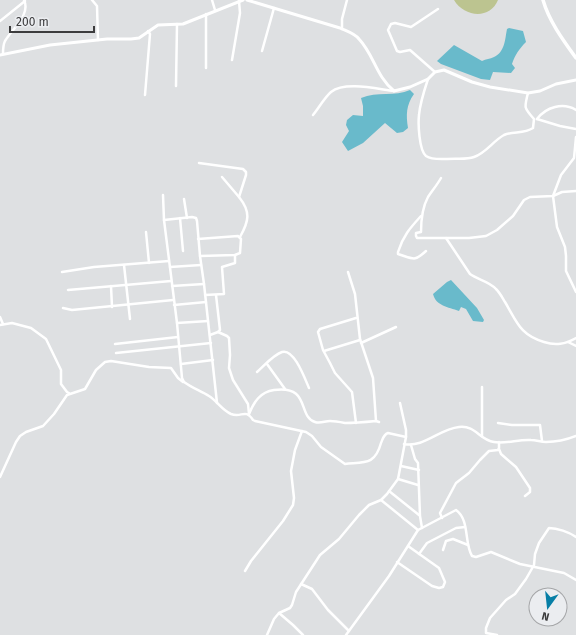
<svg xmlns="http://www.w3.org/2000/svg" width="576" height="635" viewBox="0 0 576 635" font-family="'Fira Sans',sans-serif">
<rect width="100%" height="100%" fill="#dee0e2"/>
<path fill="#bcc490" d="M454,0h44c-8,20 -34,17 -44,0z"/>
<g fill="#69bacb">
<path d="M509,28l14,3 3,11c-7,7 -11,13 -14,22l3,4 -4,5 -18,-1 -3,8 -9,-1 -40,-15 -4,-3 17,-16 28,16c4,-2 8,-2 12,-4 11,-5 11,-18 13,-28z"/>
<path d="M410,90l4,4c-8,11 -8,21 -6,34l-5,4 -6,1 -12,-10 -22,20 -15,8 -6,-9 7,-11 -3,-6 1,-5 6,-5 10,1v-10l-2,-8c16,-7 34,-1 49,-8z"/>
<path d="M451,280l26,28 7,12 -1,2 -10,-1 -7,-12 -5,-2 -2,4c-11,-4 -23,-5 -26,-17l14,-12z"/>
</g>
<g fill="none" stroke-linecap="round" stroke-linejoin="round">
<g stroke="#fff" stroke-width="2.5">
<polyline points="92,0 97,6 98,40"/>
<polyline points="212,0 215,10"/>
<polyline points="206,14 206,68"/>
<polyline points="0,21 25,1"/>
<polyline points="342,29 342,19 347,0"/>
<polyline points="262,51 274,8"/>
<path d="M3,54c0,-5 0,-9 2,-13 7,-12 26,-26 19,-41"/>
<polyline points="232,60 240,13 239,1"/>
<polyline points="435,72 410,50 400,52 397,51 388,30 391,24 395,23 411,27 438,9"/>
<path d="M428,79c-4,12 -8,24 -9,36 -1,9 0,35 7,41 6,4 14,3 21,3 9,-1 19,1 27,-2 12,-4 19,-16 30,-22 9,-4 20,-1 29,-7l1,-9c-10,-11 -10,-11 -6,-26"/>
<polyline points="176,86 177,24"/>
<polyline points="145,95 150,34 148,31"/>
<path d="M313,115c6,-7 11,-17 18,-23 14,-11 46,-3 63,-1"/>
<path d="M537,119c9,-12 26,-17 39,-9"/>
<polyline points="537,119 560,126 576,129"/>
<polyline points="576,137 574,158 561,175 553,196 557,227 565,247 566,256 566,271 576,292"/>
<path d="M199,163l44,6 3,3v3l-7,22c12,15 10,24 1,40"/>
<polyline points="222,177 239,197"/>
<path d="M441,178c-4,7 -9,13 -13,19 -6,11 -7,23 -7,35l-5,1v3l1,2h52l17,-2 11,-6 16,-14 11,-16 6,-3 23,-1 9,-4 14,-1"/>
<path d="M163,195l1,25 13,103 5,55 2,4c8,6 17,9 25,14 8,5 13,14 22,18 11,4 14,-6 22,6l2,1 51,11 6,4 9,11 24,17c20,-2 30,1 36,-21 2,-4 2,-8 7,-10l18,4 -8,42 -11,15 -6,6 -12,5 -10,10 -20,24 -19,16 -24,37 -4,13 -2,3 -11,5 -5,6 -7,16"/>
<polyline points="184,199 187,218"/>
<path d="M421,216c-11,12 -18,20 -23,36v2c16,5 16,8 28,-3"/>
<polyline points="180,218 183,251"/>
<polyline points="164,220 192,217 196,218 197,221 200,256 204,284 217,403"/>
<polyline points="146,232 149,263"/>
<path d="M446,238l24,36c8,6 19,7 26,15 4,4 6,8 9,13 12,20 15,33 39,40 12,4 21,2 32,-4"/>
<polyline points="198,239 238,236 241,239 240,253 235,255 200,256"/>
<polyline points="124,265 130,319"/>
<polyline points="170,267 201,265"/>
<polyline points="62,272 94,267 169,261"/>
<polyline points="348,272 355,294 360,339 373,378 376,421"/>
<polyline points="111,286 112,307"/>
<polyline points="172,286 204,284"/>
<polyline points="68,290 171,281"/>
<polyline points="205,295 224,294 222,267 235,263 235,255"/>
<polyline points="174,305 206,302"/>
<polyline points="63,308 72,310 173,300"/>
<polyline points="0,317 3,324"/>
<polyline points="177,323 208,321"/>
<polyline points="0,325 12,323 31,328 46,339 61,370 61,384 67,392 69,393"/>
<polyline points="218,332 227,336 229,338 230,355 229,368 233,380 248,404 249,414"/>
<polyline points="210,335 218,332 220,330 216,295"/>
<polyline points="568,342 576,346"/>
<polyline points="361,343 396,327"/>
<polyline points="115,344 178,337"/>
<polyline points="324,351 360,340"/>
<polyline points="116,353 211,343"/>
<polyline points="181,364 213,360"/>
<polyline points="267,364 285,389"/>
<path d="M257,372c7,-6 16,-17 25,-20 12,-4 23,27 27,36"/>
<polyline points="482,387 482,436"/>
<polyline points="400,403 406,430 406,437"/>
<path d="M249,414c5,-12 11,-22 25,-24 37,-5 23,26 41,32 5,2 10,-1 15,-1 5,0 10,1 15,2 10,0 21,-1 31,-2l3,1"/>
<polyline points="356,423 352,392 335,373 330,363 323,350 318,332 320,329 356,318"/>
<polyline points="498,423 512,425 540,425 542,441"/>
<path d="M404,444c20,4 35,-15 55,-17 17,-2 20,13 35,15 12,2 25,-3 37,-2 5,0 10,2 15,2 11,0 20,-2 30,-6"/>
<polyline points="411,445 415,459 418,463 420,516 422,528"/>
<polyline points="499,449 501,454 516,467 530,488 530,492 525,496"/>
<polyline points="401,466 419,470"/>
<polyline points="0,477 16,442 20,436 26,432 43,426 54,414 67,395 85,389 96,370 105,362 111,361 149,367 171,368 178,378 183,382"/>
<polyline points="398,479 418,485"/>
<polyline points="389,491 419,515"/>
<polyline points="381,500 418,530"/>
<polyline points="442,518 440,513 456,483 469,473 480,460 489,451 498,450 499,448 499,442"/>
<polyline points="443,550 446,541 453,539 468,545"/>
<polyline points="419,554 427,543 456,528 465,527"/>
<polyline points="397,562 432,586 439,588 443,587 445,582 439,568 408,546"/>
<polyline points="245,571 251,561 283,521 293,505 294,498 291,471 295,450 302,431"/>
<polyline points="301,584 312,589 328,610 349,631"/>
<polyline points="279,613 293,625 303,635"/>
<path d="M346,635l43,-59 29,-46 38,-20c14,10 8,33 16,46l4,1 15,-5 29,12 44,9 12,7"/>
<path d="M497,635l-11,-2v-5l4,-10 16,-18 9,-6 11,-15 8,-14 1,-11 4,-11 10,-15c8,0 20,4 27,9"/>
</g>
<g stroke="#fff" stroke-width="3">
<path d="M247,0l93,28c6,3 14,5 19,11 15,16 17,37 35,52l16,-4 18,-8 7,-7 9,-2 28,12 18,5 38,6 12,-2 16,-7 20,-4"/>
<polyline points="0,55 50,45 107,39 131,39 139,38 158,25 183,24 243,0"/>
</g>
<path stroke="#fff" stroke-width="3.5" d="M543,0c6,21 20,40 33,58"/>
</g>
<g transform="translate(548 607) rotate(195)"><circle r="19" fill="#ebedf0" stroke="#a5a6a8"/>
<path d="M0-3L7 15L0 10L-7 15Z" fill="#077fa6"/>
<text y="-6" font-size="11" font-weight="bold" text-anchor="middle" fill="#3c3c3d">N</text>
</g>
<path d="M10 26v6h84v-6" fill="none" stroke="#3c3c3d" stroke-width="2"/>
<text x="16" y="26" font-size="12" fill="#3c3c3d" stroke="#ebedf0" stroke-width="3" paint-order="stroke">200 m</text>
</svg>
